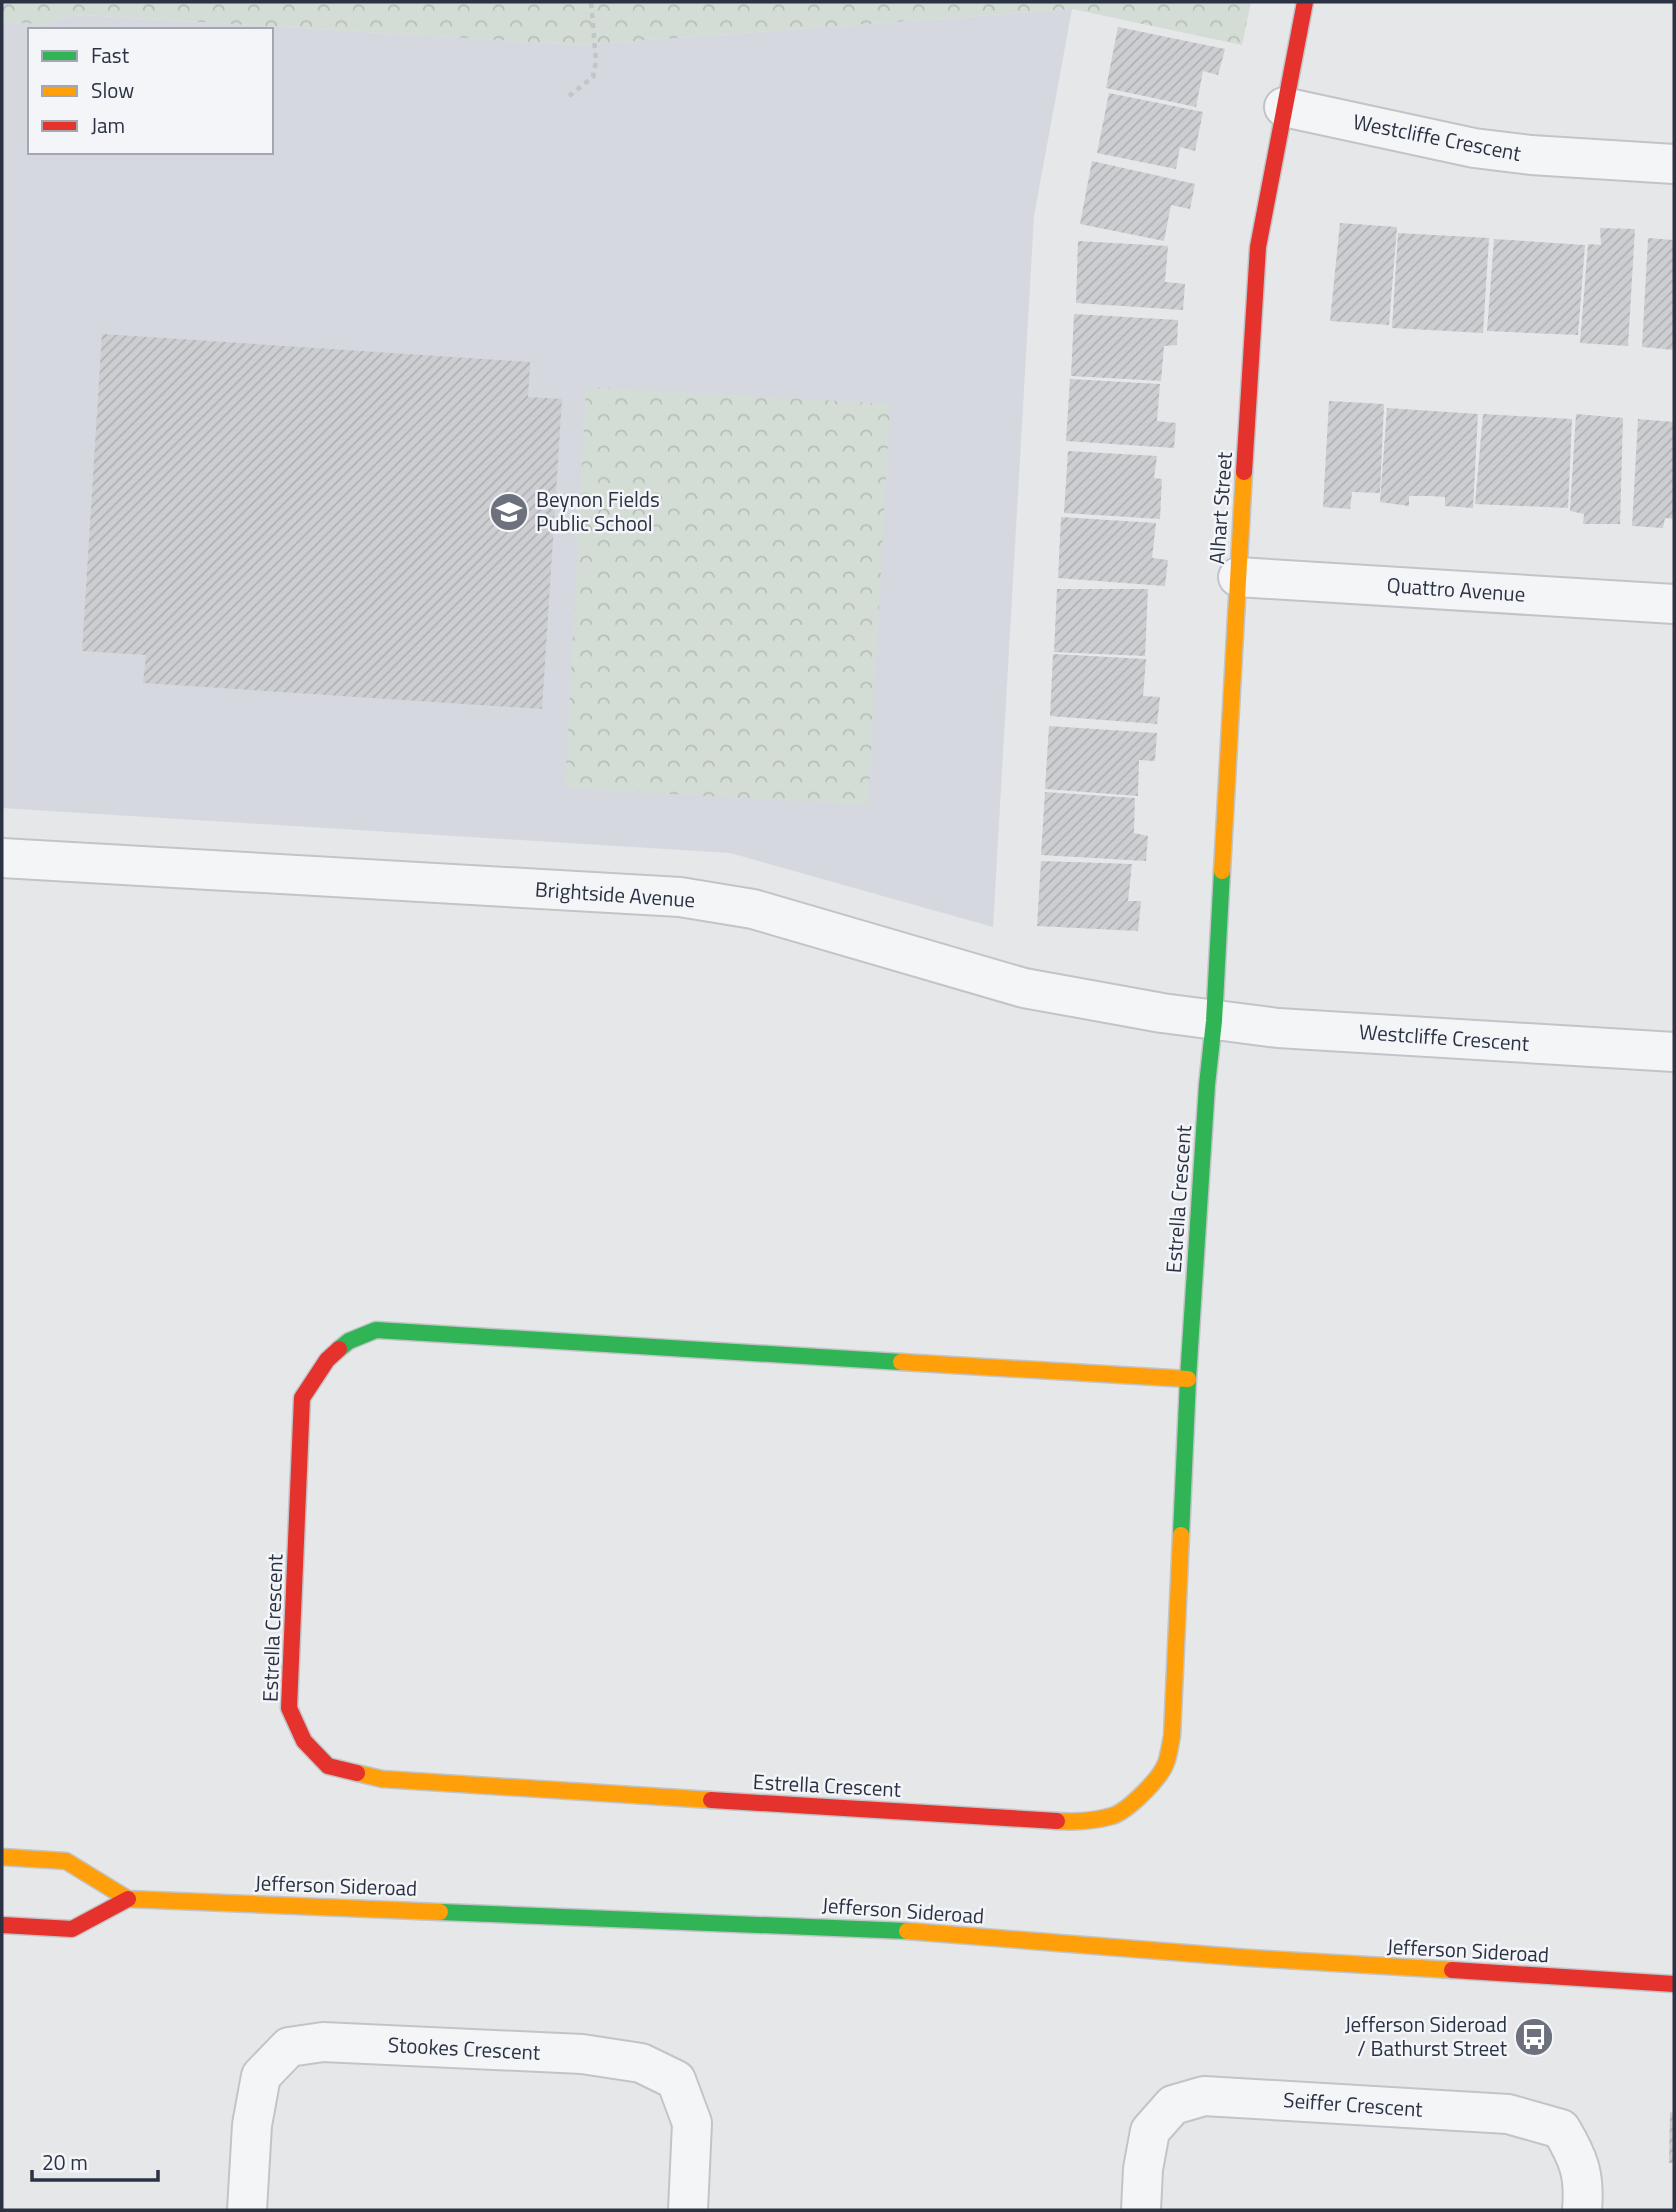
<svg xmlns="http://www.w3.org/2000/svg" width="1676" height="2212" viewBox="0 0 1676 2212" font-family="'Titillium Web',sans-serif">
<defs>
<pattern id="park-crowns" width="20" height="18" patternUnits="userSpaceOnUse" patternTransform="scale(1.75)"><rect width="20" height="18" fill="#d4ddd5"/><path d="M2 6a3 3 0 1 1 6 0M12 15a3 3 0 1 1 6 0" fill="none" stroke="#b6beb8"/></pattern>
<pattern id="building-hatch" width="6" height="6" patternUnits="userSpaceOnUse" patternTransform="scale(1.75)"><rect width="6" height="6" fill="#ccced1"/><path d="M-1 1l2-2M0 6l6-6M5 7l2-2" fill="none" stroke="#afb1b5"/></pattern>
</defs>
<rect width="100%" height="100%" fill="#e5e7e9"/>
<path fill="#d5d8de" fill-rule="evenodd" d="M1072,9l-38,207 -41,711 -263,-74 -728,-45v-787l45,4 14,-7 23,-3 495,30zM30,30h241v122h-241z"/>
<g fill="url(#park-crowns)">
<polygon points="2,2 1251,2 1242,45 1072,9 579,45 85,15 61,18 47,25 2,21"/>
<polygon points="586,387 890,404 868,805 565,788"/>
</g>
<g fill="url(#building-hatch)">
<polygon points="1118,27 1225,49 1218,75 1203,71 1196,107 1106,88"/>
<polygon points="1109,93 1203,112 1195,151 1180,147 1176,169 1097,153"/>
<polygon points="1092,161 1195,184 1190,209 1171,205 1164,241 1080,224"/>
<polygon points="1340,223 1397,227 1389,325 1330,321"/>
<polygon points="1600,228 1635,229 1628,346 1580,343 1588,244 1601,245"/>
<polygon points="1398,233 1489,238 1483,333 1392,328"/>
<polygon points="1648,238 1674,240 1674,350 1642,347"/>
<polygon points="1494,239 1585,245 1578,335 1487,331"/>
<polygon points="1078,241 1168,246 1165,282 1185,284 1183,310 1076,303"/>
<polygon points="1074,314 1178,320 1177,345 1164,346 1161,381 1071,376"/>
<polygon points="102,334 530,362 528,397 562,399 542,709 143,683 146,655 82,651"/>
<polygon points="1070,379 1160,384 1157,421 1176,423 1174,448 1066,441"/>
<polygon points="1329,401 1384,404 1380,493 1352,492 1350,509 1323,507"/>
<polygon points="1387,408 1478,414 1473,508 1445,506 1445,497 1430,496 1409,496 1409,506 1380,502"/>
<polygon points="1483,414 1572,419 1568,508 1475,504"/>
<polygon points="1576,414 1623,418 1620,524 1583,524 1584,514 1570,511"/>
<polygon points="1638,419 1674,422 1674,519 1665,518 1663,528 1632,526"/>
<polygon points="1068,451 1157,456 1154,478 1162,479 1160,519 1064,513"/>
<polygon points="1061,517 1156,523 1152,558 1168,560 1165,586 1058,578"/>
<polygon points="1057,589 1148,589 1145,656 1054,652"/>
<polygon points="1053,654 1146,659 1143,696 1160,697 1157,724 1050,716"/>
<polygon points="1049,726 1157,733 1155,761 1139,760 1138,796 1045,789"/>
<polygon points="1045,792 1135,798 1134,833 1148,836 1146,861 1041,855"/>
<polygon points="1041,861 1132,864 1128,901 1141,901 1138,931 1037,926"/>
<polygon points="1670,2112 1674,2113 1674,2163 1669,2163"/>
</g>
<g fill="none" stroke-linecap="round" stroke-linejoin="round">
<g stroke="#c2c4c7" stroke-width="42">
<g id="street">
<polyline points="1284,107 1474,148 1531,155 1674,164"/>
<polyline points="1238,577 1674,604"/>
<polyline points="2,858 680,897 753,909 1024,988 1162,1013 1278,1028 1674,1052"/>
<polyline points="247,2210 252,2125 261,2076 289,2047 323,2042 582,2054 641,2063 676,2080 692,2123 688,2210"/>
<path d="M1141,2210l2,-41 7,-38 23,-26 31,-9 304,18 53,15c18,30 24,46 21,81"/>
</g>
</g>
<g stroke="#c2c4c7" stroke-width="19">
<g id="fast">
<polyline points="339,1349 349,1341 376,1330 901,1362"/>
<polyline points="1181,1535 1188,1379 1207,1085 1214,1021 1222,871"/>
<polyline points="440,1912 907,1931"/>
</g>
</g>
<g stroke="#c2c4c7" stroke-width="19">
<g id="slow">
<polyline points="1222,871 1244,472"/>
<polyline points="901,1362 1188,1379"/>
<polyline points="357,1773 382,1779 711,1800"/>
<path d="M1057,1821c17,1 38,0 55,-5 16,-5 48,-37 54,-53 3,-8 4,-18 6,-27l9,-201"/>
<polyline points="2,1857 66,1861 128,1899 440,1912"/>
<polyline points="907,1931 1249,1958 1452,1970"/>
</g>
</g>
<g stroke="#c2c4c7" stroke-width="19">
<g id="jam">
<polyline points="1244,472 1258,247 1305,2"/>
<polyline points="339,1349 327,1360 302,1398 289,1708 304,1741 328,1766 357,1773"/>
<polyline points="711,1800 1057,1821"/>
<polyline points="2,1925 72,1929 128,1899"/>
<polyline points="1452,1970 1674,1984"/>
</g>
</g>
<polyline stroke="#c4c5c9" stroke-width="4.5" stroke-dasharray="5 5" stroke-linecap="butt" points="569,96 593,77 596,61 591,2"/>
<use href="#street" stroke="#f4f5f6" stroke-width="38"/>
<use href="#fast" stroke="#30b455" stroke-width="16"/>
<use href="#slow" stroke="#ff9f0a" stroke-width="16"/>
<use href="#jam" stroke="#e5322d" stroke-width="16"/>
</g>
<defs>
<g id="school-disc" transform="scale(2.0125)"><circle r="9.5" fill="#6c717d" stroke="#f3f5f8"/><path d="M0-5L7-2L0 1L-7-2ZM-4 1L0 2.5L4 1V4Q0 6-4 4Z" fill="#fff"/></g>
<g id="bus-disc" transform="scale(2.0125)"><circle r="9.5" fill="#6c717d" stroke="#f3f5f8"/><path d="M-5-6H5V4H4V6H2V4H-2V6H-4V4H-5ZM-3.5-4V0h7V-4ZM-3.5 1.2v1.5H-2V1.2ZM2 1.2v1.5H3.5V1.2Z" fill="#fff"/></g>
</defs>
<g fill-rule="evenodd">
<use href="#school-disc" x="509" y="512"/>
<use href="#bus-disc" x="1534" y="2037"/>
</g>
<g text-anchor="middle" stroke-width="5" stroke-linejoin="round" paint-order="stroke">
<g font-size="21" fill="#2b3243" stroke="#f3f5f8">
<text transform="translate(1437 138) rotate(11)" y="7">Westcliffe Crescent</text>
<text transform="translate(1221 508) rotate(-86)" y="7">Alhart Street</text>
<text transform="translate(1456 590) rotate(4)" y="7">Quattro Avenue</text>
<text transform="translate(615 895) rotate(4)" y="7">Brightside Avenue</text>
<text transform="translate(1444 1038) rotate(4)" y="7">Westcliffe Crescent</text>
<text transform="translate(1179 1199) rotate(-86)" y="7">Estrella Crescent</text>
<text transform="translate(273 1628) rotate(-88)" y="7">Estrella Crescent</text>
<text transform="translate(827 1786) rotate(3)" y="7">Estrella Crescent</text>
<text transform="translate(336 1886) rotate(2)" y="7">Jefferson Sideroad</text>
<text transform="translate(903 1911) rotate(4)" y="7">Jefferson Sideroad</text>
<text transform="translate(1468 1951) rotate(3)" y="7">Jefferson Sideroad</text>
<text transform="translate(464 2049) rotate(3)" y="7">Stookes Crescent</text>
<text transform="translate(1353 2105) rotate(4)" y="7">Seiffer Crescent</text>
</g>
<g font-size="21" fill="#2b3243" stroke="#f3f5f8" text-anchor="start">
<text x="536" y="507">Beynon Fields<tspan x="536" dy="24">Public School</tspan></text>
<text x="1507" y="2032" text-anchor="end">Jefferson Sideroad<tspan x="1507" dy="24">/ Bathurst Street</tspan></text>
</g>
</g>
<rect width="1676" height="2212" fill="none" stroke="#2b3243" stroke-width="7"/>
<rect x="28" y="28" width="245" height="126" fill="#f3f5f8" stroke="#a3a7b0" stroke-width="2"/>
<rect x="42" y="51" width="35" height="10" fill="#30b455" stroke="#a3a7b0" stroke-width="2"/>
<text x="91" y="63" font-size="21" fill="#2b3243">Fast</text>
<rect x="42" y="86" width="35" height="10" fill="#ff9f0a" stroke="#a3a7b0" stroke-width="2"/>
<text x="91" y="98" font-size="21" fill="#2b3243">Slow</text>
<rect x="42" y="121" width="35" height="10" fill="#e5322d" stroke="#a3a7b0" stroke-width="2"/>
<text x="91" y="133" font-size="21" fill="#2b3243">Jam</text>
<path d="M32 2170v10h126v-10" fill="none" stroke="#2b3243" stroke-width="3.5"/>
<text x="42" y="2170" font-size="21" fill="#2b3243" stroke="#f3f5f8" stroke-width="5" paint-order="stroke">20 m</text>
</svg>
